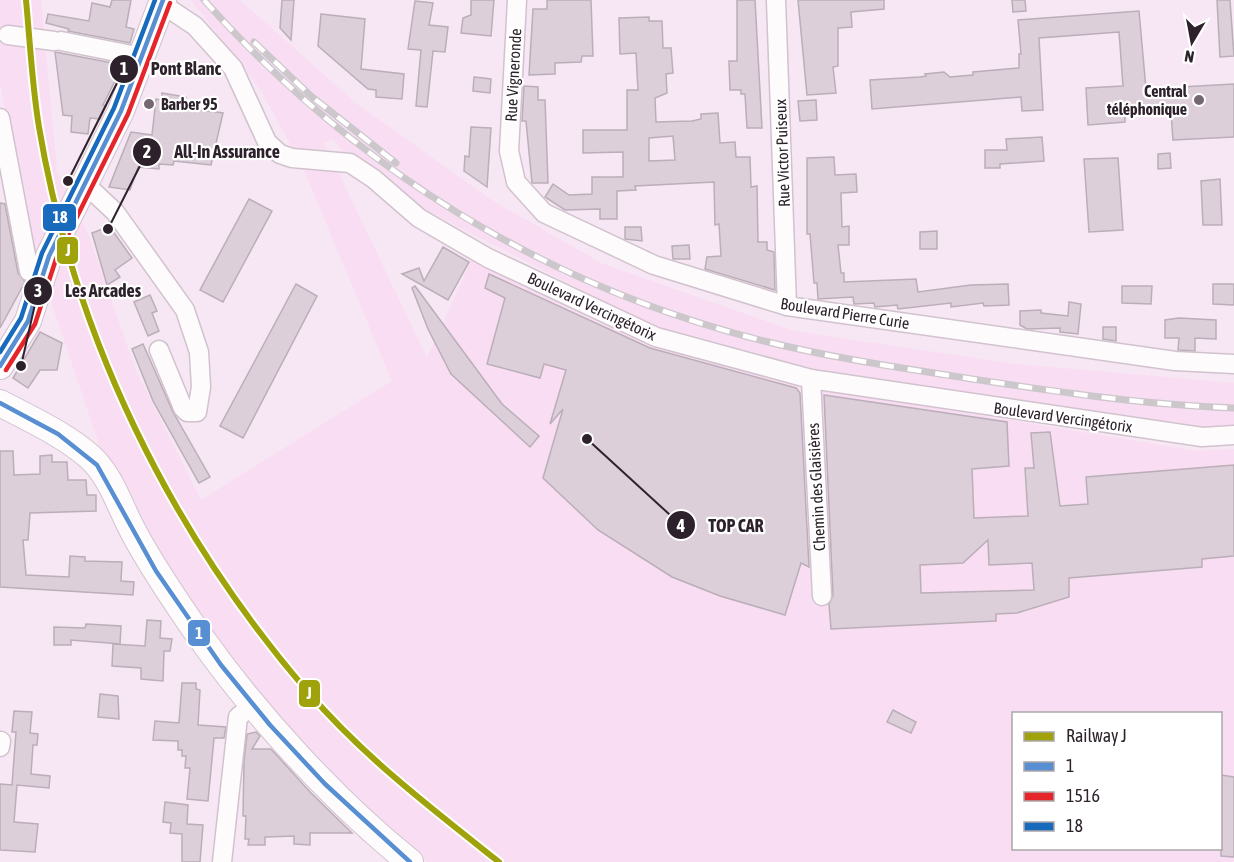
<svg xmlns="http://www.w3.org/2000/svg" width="1234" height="862" viewBox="0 0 1234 862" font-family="'Asap Condensed',sans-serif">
<rect width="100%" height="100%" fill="#f7e6f3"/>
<path fill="#f9ddf2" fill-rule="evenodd" d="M0,0h41l16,171 31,63 48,137 65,129 191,-119 -88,-211 -42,-78 -71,-92h49l117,104 136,97 108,62 193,68 221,33 219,19v44l-45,2 -370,-59 -168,-44 -246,-127 -57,-43 -16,-17 -8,4 103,215 45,-99 177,80 173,50 374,62 38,-2v413h-807l-84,-74 -92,-97 -82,-114 -66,-121 -74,-220 -29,-153zM1014,714h206v134h-206z"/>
<g fill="#ddcfda" stroke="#baaeb8" stroke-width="1.5" fill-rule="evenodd">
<polygon points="112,0 131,0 126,27 134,29 130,43 68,31 69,29 46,23 48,14 89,21 92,3 110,7"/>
<polygon points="282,0 294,0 291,40 280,28"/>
<polygon points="471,0 494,0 491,36 461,33 463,18 471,15"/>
<polygon points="547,0 591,0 593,56 582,56 581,62 555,63 555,74 529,75 533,9 547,9"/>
<polygon points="737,0 755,0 762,128 747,128 745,94 741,94 741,90 730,90 729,61 737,61"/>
<polygon points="798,0 884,0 884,9 851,12 852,27 838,28 838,66 833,67 836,93 807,95"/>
<polygon points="1012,0 1025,0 1026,11 1013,12"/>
<polygon points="1217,0 1230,0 1234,56 1220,57"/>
<polygon points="415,1 433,3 429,25 448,27 445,52 433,51 427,107 416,106 421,50 408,49"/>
<polygon points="1139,11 1146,89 1234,84 1234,137 1173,140 1171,113 1158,112 1125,114 1125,122 1088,125 1086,88 1123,86 1119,32 1039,38 1043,110 1022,111 1021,97 872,109 870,80 920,77 926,76 925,74 944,72 950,77 973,75 973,72 1019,68 1019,54 1021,54 1018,20"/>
<polygon points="321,14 365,19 361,69 404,74 402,99 376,97 376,90 368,89 318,46"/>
<path d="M649,17v4h13l1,27h8l2,25 -7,1 1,19 -12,5 1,24 36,-1 9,-2v-5l17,-1 2,30 15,-1 1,15h14l1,30 6,-1 1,56h9v8l7,2 1,38 -70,-21 2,-12 14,-1 -2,-32 -4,1 -1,-43 -79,4 1,4 -19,1v28h-17v-10l-35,1 -20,-13 8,-13 16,11 23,-1v-17h31v-25l-40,1v-23h44v-40h11l-2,-37 -16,1 -1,-36zM673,136l2,24 -26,1v-23z"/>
<polygon points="55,52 123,65 103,105 106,106 100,119 90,118 88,134 71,132 72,116 63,115"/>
<polygon points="474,77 491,79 490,93 473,91"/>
<polygon points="524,86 538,87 538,100 545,100 548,183 532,183 526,121 522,121"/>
<polygon points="162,93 186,97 184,108 223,113 211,165 174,161 173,165 159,164 159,169 138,167 130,190 109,187 131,132 152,135 156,99 162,100"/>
<polygon points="816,100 817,120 800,121 798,101"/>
<polygon points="471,127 491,128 487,187 464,171 465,156 469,157"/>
<polygon points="1042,137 1044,161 1000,164 1000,168 985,168 985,150 1007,150 1006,139"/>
<polygon points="1170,153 1171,168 1158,169 1158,154"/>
<polygon points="834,157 835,175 856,174 857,192 841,193 842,227 849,226 849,245 838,245 841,273 844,273 844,282 916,279 918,292 971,285 1008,284 1009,305 984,306 983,303 951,307 951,303 898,309 897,305 875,307 874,303 854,304 853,297 818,299 817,283 814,283 810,234 807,234 807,158"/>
<polygon points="1118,158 1123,230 1089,232 1084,159"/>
<polygon points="1220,179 1222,225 1203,225 1201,181"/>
<polygon points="249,199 272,211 223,302 200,290"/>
<polygon points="0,203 5,204 18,273 25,282 0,328"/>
<polygon points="625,227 641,227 642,241 625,239"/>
<polygon points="105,228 112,230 132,258 115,270 120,277 107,285 92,233"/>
<polygon points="937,231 937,249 920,249 920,232"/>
<polygon points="689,245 690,259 673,259 672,246"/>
<polygon points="443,247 469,262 448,300 402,274 419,268 424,281"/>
<polygon points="489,274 650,348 796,388 800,393 809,567 801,563 785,615 720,596 672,577 598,530 543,478 563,409 550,424 566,370 544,364 540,378 487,364 505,298 485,288"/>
<polygon points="296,284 317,296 243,438 220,426"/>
<polygon points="1213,284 1234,284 1234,305 1213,304"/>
<polygon points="415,286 502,404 539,436 530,447 451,374 428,329 412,288"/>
<polygon points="1122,286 1152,286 1151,304 1122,303"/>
<polygon points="150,295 157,311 152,313 159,331 148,336 134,302"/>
<polygon points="1069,302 1081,304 1078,334 1060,332 1060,328 1027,329 1020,325 1020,311 1041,310 1041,313 1068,316"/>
<polygon points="1179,318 1216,320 1216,339 1195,338 1195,351 1178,350 1179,338 1165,338 1165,320"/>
<polygon points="1103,327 1116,327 1116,341 1103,339"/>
<polygon points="40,332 62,343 57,370 40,370 28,388 13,378"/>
<polygon points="143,344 173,412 210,477 199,483 153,401 132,349"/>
<path d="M824,395l183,27 2,44 -37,3 2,49 54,-2 -3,-48h9l-3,-35 19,-1 10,74 28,-2 -2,-27 148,-12v91l-32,3v8l-133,11v19l-52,16 -21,1v7l-165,8 -2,-25 4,-9zM988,540l1,25 43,-2 2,27 -113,3 -1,-28 43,-2z"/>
<polygon points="0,451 13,451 14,475 40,474 40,456 52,455 52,462 67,462 68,480 86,480 87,495 96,495 96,511 30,513 28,540 23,540 26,575 69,577 70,556 85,557 85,561 122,562 121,581 134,582 133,595 0,587"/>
<polygon points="147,620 161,621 160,638 172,639 170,651 164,651 163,681 141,679 141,668 112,666 113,644 145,646"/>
<polygon points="86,624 121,626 120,644 71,640 71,645 54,645 54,627 85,628"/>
<polygon points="182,683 196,683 196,689 200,690 198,725 226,727 224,738 214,738 208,801 187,799 190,768 185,768 186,756 182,756 182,750 178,750 178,741 153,740 155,721 179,723"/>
<polygon points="100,694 118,696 119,719 98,717"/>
<polygon points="893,710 916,722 911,733 887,722"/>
<polygon points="14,711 32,712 30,733 38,734 37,745 33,745 31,774 50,776 49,788 17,785 14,822 38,824 35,852 0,850 0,784 12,785 16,732 12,732"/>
<polygon points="256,732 260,736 252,749 271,749 311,793 352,833 310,833 310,845 294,844 294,836 265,837 265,845 248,845 249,839 245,839 246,816 243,816 244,761 247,734"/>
<polygon points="1221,775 1234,777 1234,857 1221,856"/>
<polygon points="165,802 188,805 187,824 203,825 200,862 182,862 182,834 170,833 171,823 163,822"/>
</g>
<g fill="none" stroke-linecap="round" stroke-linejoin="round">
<g stroke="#d1c3ce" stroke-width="21">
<g id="street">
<polyline points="517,0 509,151 516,182 544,213 654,265 787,306 1175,361 1234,364"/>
<polyline points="776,0 787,306"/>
<polyline points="162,4 195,26 233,68 267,142 280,154 292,158 350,163 374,179 419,218 488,258 656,337 811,379 1202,437 1234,435"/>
<polyline points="8,35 54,41"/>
<polyline points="61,41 142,57"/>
<polyline points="0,118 29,271 44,273"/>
<polyline points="84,183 115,212 185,310 199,352 201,387 197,412 187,412 183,408 159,350"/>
<polyline points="811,379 822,596"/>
<polyline points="0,747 1,741"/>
<polyline points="222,862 238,717 254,704"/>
</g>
</g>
<g stroke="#d1c3ce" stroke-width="28">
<g id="secondary">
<polyline points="0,366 28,321 49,256 121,111 163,0"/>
<path d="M0,403c30,16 64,31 90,54 21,19 30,50 43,74 19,36 43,71 66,104 55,78 136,167 211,227"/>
</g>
</g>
<use href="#street" stroke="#fefbfd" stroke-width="18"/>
<use href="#secondary" stroke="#fefbfd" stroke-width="26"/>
<g stroke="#ccc7cb" stroke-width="7">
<g id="rail">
<path d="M204,0c150,168 340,286 560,341 68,17 138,27 208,38 87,13 174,26 262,29"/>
<polyline points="254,42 311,96 396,163"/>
</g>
</g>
<use href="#rail" stroke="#fff" stroke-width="4.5" stroke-dasharray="14" stroke-linecap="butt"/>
<g stroke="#fff" stroke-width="9">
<g id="bus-1">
<polyline points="0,366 28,321 49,256 121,111 163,0"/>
<polyline points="0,403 58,434 97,465 156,571 221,665 270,725 325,784 410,862"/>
</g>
</g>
<g stroke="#fff" stroke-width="9">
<polyline id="bus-2" points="6,370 35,324 56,259 128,114 170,3"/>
</g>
<g stroke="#fff" stroke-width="9">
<polyline id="bus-3" points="0,352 21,318 42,253 114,108 155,0"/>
</g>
<use href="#bus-1" stroke="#588fd2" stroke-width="4.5"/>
<use href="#bus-2" stroke="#e52529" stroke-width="4.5"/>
<use href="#bus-3" stroke="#186abd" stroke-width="4.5"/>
<g stroke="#fff" stroke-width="10">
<path id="rail-1" d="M26,0c4,42 6,85 13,127 35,209 131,405 269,565 56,65 124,117 191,170"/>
</g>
<use href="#rail-1" stroke="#a0a20b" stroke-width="6"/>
</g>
<g fill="#746771" stroke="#fff" stroke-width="2">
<circle cx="1199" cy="100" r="6"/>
<circle cx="149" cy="104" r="6"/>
</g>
<g text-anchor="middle" stroke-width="4.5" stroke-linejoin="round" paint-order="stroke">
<g font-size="16" fill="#2d222b" stroke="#fff">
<text transform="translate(513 75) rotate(-87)" y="6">Rue Vigneronde</text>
<text transform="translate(782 153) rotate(-92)" y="6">Rue Victor Puiseux</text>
<text transform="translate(592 306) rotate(25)" y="6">Boulevard Vercingétorix</text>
<text transform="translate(845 313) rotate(9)" y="6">Boulevard Pierre Curie</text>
<text transform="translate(1063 417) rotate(8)" y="6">Boulevard Vercingétorix</text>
<text transform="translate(816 487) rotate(-93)" y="6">Chemin des Glaisières</text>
</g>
<g font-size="16" font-weight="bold" fill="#2d222b" stroke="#fff" text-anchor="end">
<text x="1187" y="97">Central<tspan x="1187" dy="18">téléphonique</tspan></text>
<text x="161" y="110" text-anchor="start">Barber 95</text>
</g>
</g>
<path fill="none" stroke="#2d222b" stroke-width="2" d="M68 181L124 69M108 229L147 152M21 366L38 291M587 439L681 525"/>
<g fill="#2d222b" stroke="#fff" stroke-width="2">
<circle cx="68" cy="181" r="6"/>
<circle cx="108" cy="229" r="6"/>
<circle cx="21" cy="366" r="6"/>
<circle cx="587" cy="439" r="6"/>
<circle cx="124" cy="69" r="15"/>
<circle cx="147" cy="152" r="15"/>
<circle cx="38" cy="291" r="15"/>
<circle cx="681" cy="525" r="15"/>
</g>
<g font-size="18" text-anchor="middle" font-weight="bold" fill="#fff">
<text x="124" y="75">1</text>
<text x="147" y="158">2</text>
<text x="38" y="297">3</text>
<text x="681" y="532">4</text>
</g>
<g font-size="18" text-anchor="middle" font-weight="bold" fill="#2d222b" stroke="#fff" stroke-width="4.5" stroke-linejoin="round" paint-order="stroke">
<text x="186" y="75">Pont Blanc</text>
<text x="227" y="158">All-In Assurance</text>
<text x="103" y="297">Les Arcades</text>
<text x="736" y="532">TOP CAR</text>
</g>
<g stroke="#fff" stroke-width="2">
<rect x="42" y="203" width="35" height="29" rx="6" fill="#186abd"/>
<rect x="56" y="236" width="23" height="29" rx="6" fill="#a0a20b"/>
<rect x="187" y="619" width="24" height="28" rx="6" fill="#588fd2"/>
<rect x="298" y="679" width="23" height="29" rx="6" fill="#a0a20b"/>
</g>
<g font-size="16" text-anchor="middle" font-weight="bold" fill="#fff">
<text x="60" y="223">18</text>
<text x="68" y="256">J</text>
<text x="199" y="639">1</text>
<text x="309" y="699">J</text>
</g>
<rect x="1012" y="712" width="210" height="138" fill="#ffffff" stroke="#aba7aa" stroke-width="1.5"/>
<rect x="1024" y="732" width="30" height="9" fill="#a0a20b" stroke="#aba7aa" stroke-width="1.5"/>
<text x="1066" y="742" font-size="18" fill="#2d222b">Railway J</text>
<rect x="1024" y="762" width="30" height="9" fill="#588fd2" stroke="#aba7aa" stroke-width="1.5"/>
<text x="1066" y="772" font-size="18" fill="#2d222b">1</text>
<rect x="1024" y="792" width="30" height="9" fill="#e52529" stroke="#aba7aa" stroke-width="1.5"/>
<text x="1066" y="802" font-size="18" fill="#2d222b">1516</text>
<rect x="1024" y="822" width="30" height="9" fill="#186abd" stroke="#aba7aa" stroke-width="1.5"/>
<text x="1066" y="832" font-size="18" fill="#2d222b">18</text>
<g transform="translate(1192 42) rotate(190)" stroke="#ffffff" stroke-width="4.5" paint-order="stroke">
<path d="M0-4.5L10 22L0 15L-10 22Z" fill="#2d222b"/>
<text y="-9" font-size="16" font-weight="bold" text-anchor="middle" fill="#2d222b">N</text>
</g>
</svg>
